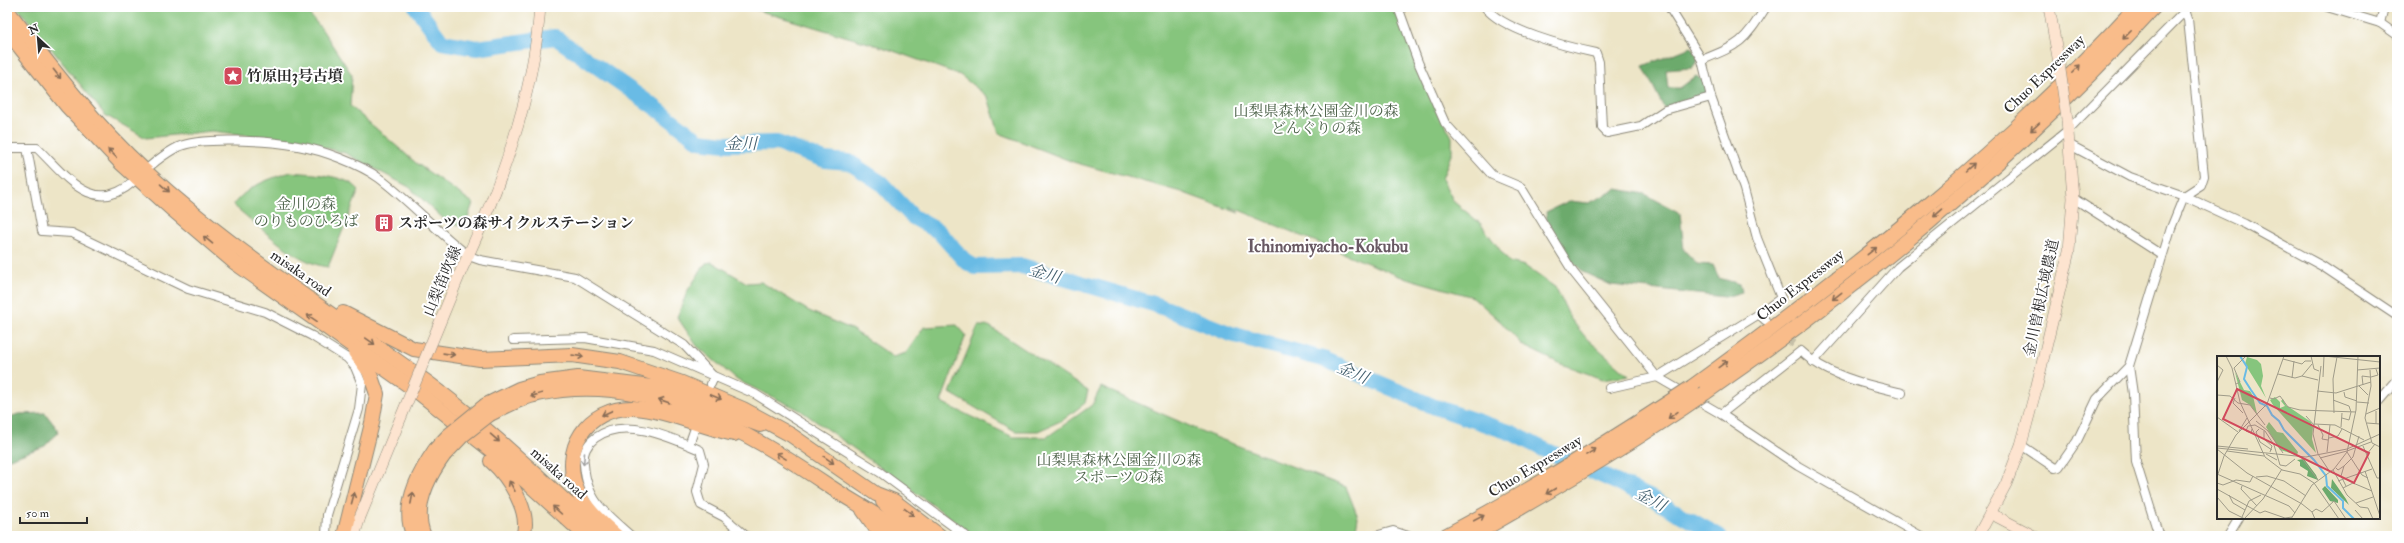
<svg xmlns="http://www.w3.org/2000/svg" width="2404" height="543" viewBox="0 0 2404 543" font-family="'IM FELL Double Pica','Noto Serif JP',serif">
<rect width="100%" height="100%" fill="#fff"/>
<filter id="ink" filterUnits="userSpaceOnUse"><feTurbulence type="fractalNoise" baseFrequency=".025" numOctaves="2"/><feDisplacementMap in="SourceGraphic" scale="8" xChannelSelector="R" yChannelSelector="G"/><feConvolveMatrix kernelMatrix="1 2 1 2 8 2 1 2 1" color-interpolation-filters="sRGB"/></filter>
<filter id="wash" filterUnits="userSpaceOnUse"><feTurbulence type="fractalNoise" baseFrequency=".012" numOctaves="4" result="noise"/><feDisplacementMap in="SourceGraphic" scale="16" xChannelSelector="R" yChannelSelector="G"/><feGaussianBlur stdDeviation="0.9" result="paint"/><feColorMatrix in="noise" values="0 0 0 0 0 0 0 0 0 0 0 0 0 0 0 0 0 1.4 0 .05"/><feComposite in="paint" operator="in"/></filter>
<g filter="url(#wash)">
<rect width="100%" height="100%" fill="#ede5c7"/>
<g fill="#86c57d" stroke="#587854">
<polygon points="17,7 303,7 321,28 352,75 350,106 416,163 473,203 465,227 447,222 409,187 345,153 299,141 212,131 146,138 105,115"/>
<polygon points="747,7 1385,7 1397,14 1420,54 1421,78 1452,137 1452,152 1442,179 1454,202 1480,223 1509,262 1525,266 1556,288 1570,318 1587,339 1629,375 1603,379 1561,364 1522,345 1501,322 1473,297 1399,276 1229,206 1239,213 1181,192 1073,162 999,133 988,97 960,75 885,48"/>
<path d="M291,172c19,2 55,2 68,18l-31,77c-32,-3 -70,-42 -95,-62 13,-18 37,-27 58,-33z"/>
<polygon points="712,262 747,283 761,282 809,311 851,329 893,357 906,353 924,327 957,325 966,335 941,402 1013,437 1047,437 1092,405 1101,387 1210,435 1346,487 1358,517 1355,536 976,536 800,410 737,380 697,346 677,317 688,290 706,263"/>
<polygon points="978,326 989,326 1088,391 1085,403 1063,420 1038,431 1015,431 950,393"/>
</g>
<g fill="#6caa6c" stroke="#4c6a4c">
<polygon points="1691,47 1699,59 1692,68 1666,70 1668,88 1680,88 1696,76 1703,80 1707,91 1699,97 1664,108 1643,66"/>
<polygon points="1617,189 1645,194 1680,213 1684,250 1697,264 1713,265 1719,278 1740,284 1742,292 1725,297 1611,285 1585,273 1570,260 1547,221 1546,212 1569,201 1589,203"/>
<polygon points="45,413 59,431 45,446 7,460 7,418 18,414"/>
</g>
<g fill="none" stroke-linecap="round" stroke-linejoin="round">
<polyline stroke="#69bbe5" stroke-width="16" points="416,7 442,42 477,48 555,37 656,108 699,141 725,144 777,143 825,160 849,162 881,183 913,217 938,231 965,261 975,267 1022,266 1157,305 1231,334 1326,360 1435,407 1512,433 1541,448 1649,497 1719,536"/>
</g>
</g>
<g filter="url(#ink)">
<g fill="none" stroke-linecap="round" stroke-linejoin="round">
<polyline stroke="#c6c0a8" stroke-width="8" stroke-dasharray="8 4" stroke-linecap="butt" points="1781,334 1794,344"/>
<g stroke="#8c8879" stroke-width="10">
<g id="street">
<polyline points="1398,7 1418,62 1445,123 1492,175 1521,187 1573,272 1657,377 1721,414 1798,466 1921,536"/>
<path d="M1485,7c17,23 82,40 111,46l3,9 3,66 5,5 34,-7 24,-16 46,-13"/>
<polyline points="2327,7 2380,23 2397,35"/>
<polyline points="2380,23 2384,7"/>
<path d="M1702,60c39,-16 41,-17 64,-53"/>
<polyline points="2070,145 2130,177 2184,196 2245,224 2322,266 2397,316"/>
<path d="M7,148h30c29,28 56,69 96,34 13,-13 29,-27 45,-35 23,-11 94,-6 120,-1 24,4 62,18 81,32 32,24 58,54 90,78l11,4 95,17 109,68 30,32 -3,7"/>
<polyline points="27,148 42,231 72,233 188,289 265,312 312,336 347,358 355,367 362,384 359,409 327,515 326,536"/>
<polyline points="2073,198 2162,255"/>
<polyline points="1759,314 1765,320"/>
<polyline points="513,340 585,338 654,350 755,394 881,473 966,536"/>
<polyline points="1813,362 1898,267 2068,130 2188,8"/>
<polyline points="2129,366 2133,394 2136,462 2159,536"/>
<polyline points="1609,388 1657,377 1759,314 1781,298 1757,238 1744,189 1711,97 1702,60 1669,7"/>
<polyline points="2379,401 2397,380"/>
<path d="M1721,414l80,-63c25,25 67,34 101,42"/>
<polyline points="689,445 695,428"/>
<polyline points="2021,445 2055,468 2059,467 2077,441 2097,399 2129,366 2171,228 2184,196 2201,185 2204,176 2188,19 2184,7"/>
<path d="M631,536c-10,-9 -21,-18 -29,-27 -11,-12 -17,-29 -18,-45 -2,-10 3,-20 11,-26 29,-22 75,-1 105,12l4,14 -7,28 4,13 23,12 22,19"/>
<polyline points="1375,536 1393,531 1408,536"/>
<polyline points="2228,536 2239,518"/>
</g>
</g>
<g stroke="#8c8879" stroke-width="12">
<g id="secondary">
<polyline points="2049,7 2059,63"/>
<path d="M461,271c39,-83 72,-171 79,-264"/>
<polyline points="1990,513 2034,536"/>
<polyline points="354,536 360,517"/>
<polyline points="1978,536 2006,484 2021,445 2036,389 2069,251 2073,198 2067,119"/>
</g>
</g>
<g stroke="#8c8879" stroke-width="16">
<g id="highway">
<path d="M7,10c43,56 86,113 138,161 87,81 188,142 283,212 62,46 118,101 175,153"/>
<polyline points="7,31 67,106 121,163 173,210 234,262 418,392 497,455 586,536"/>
<polyline points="343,313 414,349 480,359 572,355 620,362 682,383 743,409 791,435 876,494 894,501 940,536"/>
<path d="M1692,387c157,-114 313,-236 444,-380"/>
<path d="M1705,393c162,-112 316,-240 449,-386"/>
<polyline points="486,405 519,389 540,383 578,378 660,388 760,425"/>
<path d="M490,414c15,-7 31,-17 48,-20 107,-24 209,37 294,94 24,16 51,29 73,48"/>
<path d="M491,461c17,15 41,51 32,75"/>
<polyline points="883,502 920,536"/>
<polyline points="863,510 875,527 887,536"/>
<polyline points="344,536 372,423 377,394 369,371 355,352"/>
<path d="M414,536c-14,-29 5,-63 21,-86"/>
<path d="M424,536c-12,-28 4,-59 20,-81"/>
<path d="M616,536c-14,-13 -30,-26 -38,-44 -19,-42 9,-85 55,-84 35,2 67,19 101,26"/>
</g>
</g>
<use href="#street" stroke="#fff" stroke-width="8"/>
<use href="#secondary" stroke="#fde4d0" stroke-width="11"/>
<use href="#highway" stroke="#f9bc8a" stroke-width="14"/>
<g stroke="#8c8879" stroke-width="12" stroke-linecap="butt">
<g id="secondary-bridge">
<polyline points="2059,63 2067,119"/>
<polyline points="360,517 461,271"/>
</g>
</g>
<g stroke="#8c8879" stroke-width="16" stroke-linecap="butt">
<g id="highway-bridge">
<polyline points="435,450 448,436 486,405"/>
<polyline points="444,455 463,435 490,414"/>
<path d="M1445,536c85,-45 167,-96 247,-149"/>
<path d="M1472,536c79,-46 158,-91 233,-143"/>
</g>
</g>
<use href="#secondary-bridge" stroke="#fde4d0" stroke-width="11"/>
<use href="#highway-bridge" stroke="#f9bc8a" stroke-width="14"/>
</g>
<defs><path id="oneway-shaft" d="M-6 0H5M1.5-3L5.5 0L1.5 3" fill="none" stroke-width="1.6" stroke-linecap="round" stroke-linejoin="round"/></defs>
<g stroke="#886c56">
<use href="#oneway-shaft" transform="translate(2127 35) rotate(135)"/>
<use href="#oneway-shaft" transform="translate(2076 69) rotate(-45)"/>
<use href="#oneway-shaft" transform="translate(57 74) rotate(52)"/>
<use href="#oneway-shaft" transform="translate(2035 127) rotate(138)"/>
<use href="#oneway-shaft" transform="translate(112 153) rotate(-134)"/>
<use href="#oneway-shaft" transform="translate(1970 167) rotate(-42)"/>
<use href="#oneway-shaft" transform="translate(165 188) rotate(41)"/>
<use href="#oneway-shaft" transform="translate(1938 213) rotate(139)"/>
<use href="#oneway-shaft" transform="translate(208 240) rotate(-140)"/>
<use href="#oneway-shaft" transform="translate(1872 251) rotate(-38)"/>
<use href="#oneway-shaft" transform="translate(1837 296) rotate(142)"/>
<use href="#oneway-shaft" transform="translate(312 318) rotate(-146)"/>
<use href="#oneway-shaft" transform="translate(370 341) rotate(35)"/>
<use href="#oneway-shaft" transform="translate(449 354) rotate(8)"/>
<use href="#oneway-shaft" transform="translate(578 356) rotate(8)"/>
<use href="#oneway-shaft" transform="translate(1723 364) rotate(-36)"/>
<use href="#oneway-shaft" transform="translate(536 395) rotate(164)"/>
<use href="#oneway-shaft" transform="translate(716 397) rotate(23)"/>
<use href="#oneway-shaft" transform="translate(664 401) rotate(-161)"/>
<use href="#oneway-shaft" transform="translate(607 413) rotate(156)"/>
<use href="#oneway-shaft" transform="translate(1673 415) rotate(145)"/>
<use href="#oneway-shaft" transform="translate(495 438) rotate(41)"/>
<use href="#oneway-shaft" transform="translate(1591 452) rotate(-32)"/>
<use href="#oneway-shaft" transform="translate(781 456) rotate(-149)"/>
<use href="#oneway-shaft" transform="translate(829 460) rotate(35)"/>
<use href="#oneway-shaft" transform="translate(512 486) rotate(-119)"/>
<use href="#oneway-shaft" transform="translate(1551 491) rotate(150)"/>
<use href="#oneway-shaft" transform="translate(353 498) rotate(-75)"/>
<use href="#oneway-shaft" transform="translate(412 498) rotate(-79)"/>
<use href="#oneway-shaft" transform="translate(557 510) rotate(-138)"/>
<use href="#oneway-shaft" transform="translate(909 512) rotate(36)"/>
<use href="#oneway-shaft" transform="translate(1479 518) rotate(-28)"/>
</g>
<use stroke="#a0a0a0" href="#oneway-shaft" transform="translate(584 459) rotate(95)"/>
</g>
<defs>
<g id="sight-square" transform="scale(1)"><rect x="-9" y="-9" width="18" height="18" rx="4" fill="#d1495b" stroke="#fff"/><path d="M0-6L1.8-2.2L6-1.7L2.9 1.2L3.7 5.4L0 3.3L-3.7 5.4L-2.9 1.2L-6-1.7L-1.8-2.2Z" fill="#fff"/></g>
<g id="building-square" transform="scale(1)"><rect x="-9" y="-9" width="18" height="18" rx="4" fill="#d1495b" stroke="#fff"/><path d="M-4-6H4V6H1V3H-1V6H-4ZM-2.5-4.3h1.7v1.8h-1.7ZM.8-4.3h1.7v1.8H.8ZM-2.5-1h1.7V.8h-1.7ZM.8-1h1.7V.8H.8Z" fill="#fff"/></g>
</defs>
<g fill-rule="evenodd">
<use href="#sight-square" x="233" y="76"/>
<use href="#building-square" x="384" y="223"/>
</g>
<g text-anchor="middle" stroke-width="4" stroke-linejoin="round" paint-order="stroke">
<g font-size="15" fill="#2b2b2b" stroke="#fff">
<text transform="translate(2044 74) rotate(-44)" y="5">Chuo Expressway</text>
<text transform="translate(301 273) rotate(35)" y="5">misaka road</text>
<text transform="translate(442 281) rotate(-67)" y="5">山梨笛吹線</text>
<text transform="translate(1800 285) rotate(-38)" y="5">Chuo Expressway</text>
<text transform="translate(2041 298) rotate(-78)" y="5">金川曽根広域農道</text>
<text transform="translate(1535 466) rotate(-31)" y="5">Chuo Expressway</text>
<text transform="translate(559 473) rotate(42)" y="5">misaka road</text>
</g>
<g font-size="15" font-weight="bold" fill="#2b2b2b" stroke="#fff" text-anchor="start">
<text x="247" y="81">竹原田3号古墳</text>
<text x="398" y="228">スポーツの森サイクルステーション</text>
</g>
<g font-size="15" fill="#4b6148" stroke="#fff">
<text x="1316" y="116">山梨県森林公園金川の森<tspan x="1316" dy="17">どんぐりの森</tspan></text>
<text x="306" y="209">金川の森<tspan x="306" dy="17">のりものひろば</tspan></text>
<text x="1119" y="465">山梨県森林公園金川の森<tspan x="1119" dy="17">スポーツの森</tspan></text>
</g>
<g font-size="16" font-style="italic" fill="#415d6c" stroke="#fff">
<text x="741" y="149">金川</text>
<text transform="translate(1045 273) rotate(16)" y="6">金川</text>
<text transform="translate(1353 372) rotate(23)" y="6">金川</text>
<text transform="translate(1651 499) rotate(27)" y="6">金川</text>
</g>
<g font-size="17" font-weight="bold" fill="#695963" stroke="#fff">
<text x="1328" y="252">Ichinomiyacho-Kokubu</text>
</g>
</g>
<g transform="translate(2217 356)">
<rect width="163" height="163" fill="#ede5c7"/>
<path d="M30,1l10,3 4,4 2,12 -2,10 5,12 -21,-34zM18,16l9,18 6,1 3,5 4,18 -7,-9 -8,-5zM58,41l5,5v6l5,-2 -4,-5 2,-2 3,6 25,17 2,5 -1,12 4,14 -43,-48 -3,-5zM52,66l8,10 6,1 15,19 -1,3 -17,-5 -14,-23z" fill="#86c57d"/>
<path d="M87,103l12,16 2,5 -11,-4 1,-5 -8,-5v-4l-3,-2zM115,123l14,20 3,6 -18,-17zM108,130l13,14v3l-8,-2 -8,-12z" fill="#6caa6c"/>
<path fill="none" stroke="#69bbe5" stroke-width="2" d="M23,0l7,11 -3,12 7,11 9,13 7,3 5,9 7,6 5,9 30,30 12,16 1,10 16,15v7l11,11"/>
<path fill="none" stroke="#9f9b89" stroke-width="1" d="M9,0l6,12 8,34 25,55 17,13 18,4 14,9 25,36M94,0l3,13 5,2M107,0l56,6M66,3l19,5 3,-3h6M0,9l6,5 -6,12M104,10l-8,68 5,20 12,18M140,14l23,-2M153,14l1,16 -6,32 7,25 8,4M61,18l17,4 7,-2 10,-12M85,20l16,4M106,21l1,-21M154,21l7,-2 -2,-6M75,22l2,-17M19,28l4,-2 -6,-14 12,-12M146,29l-1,-9 8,1M141,30l13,-4M142,30l9,9M100,35l19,2 22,-7M127,36l1,5 12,4M0,39l13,1 8,7 12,2 15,20M18,42l-2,5 10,10M53,42l4,1 6,-3 8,11 12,3 56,2M116,44l16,6 2,6M140,46l12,1M159,55v13M117,57l-1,-34 4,-22M149,58l14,-6M89,60l8,9M0,61l21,15M125,62l7,2 2,-8M39,65l12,10 15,22M150,67l13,1M97,68l21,1 29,15M101,69l5,10 -1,4 6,1M124,71l1,-14M35,73l-1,4 -5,-2 2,-5 7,-1 10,6 9,14 6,20 6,1 9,-7M42,73l-3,3 4,10 12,8M22,75l8,-13M47,75v8l8,7 -2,6M112,82l9,-2 4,-7M0,90l31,3M146,90l14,32h3M0,92l89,9 41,-8 33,-15M0,93l30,24 55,31 10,8 3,7M10,95l37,5M110,96l3,-27M130,96l15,23 6,3M49,98l11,6M150,98l8,-10M7,100l12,-21 31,-31 17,-48M84,101l17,23M103,102l27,-7 24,-9M127,110l-3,10 5,10M119,112l2,2 6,-4 9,-9 6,-21M116,114l14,25 13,12 8,1 5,11M148,115l15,45M0,118l72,32 6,7M1,118l6,-18M39,121l11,-1 17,5 22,15M121,125l34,-12M0,127l6,2 13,-5 14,2 3,-6M25,130l-1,3 16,17M126,132l10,-5 19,8M0,133l43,24 5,-2 20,7 7,-1M12,139l4,8 12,7M0,141l12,14 16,8M139,147l17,-6M138,154l8,9M95,156l4,-3 6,3 12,-11 12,18M25,161l7,-16 12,-6M27,163l19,-20 19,-30M74,163l21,-34 22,-16 13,-17 9,-42 2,-54"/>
<path fill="#d1495b" fill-opacity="0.15" stroke="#d1495b" stroke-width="2" d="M20,33l132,64 -15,30 -131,-64z"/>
<rect width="163" height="163" fill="none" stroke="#2b2b2b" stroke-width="2"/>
</g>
<rect width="2404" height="543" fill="none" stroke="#fff" stroke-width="24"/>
<g transform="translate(38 38) rotate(334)" stroke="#ffffff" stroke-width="3" paint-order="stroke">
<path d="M0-3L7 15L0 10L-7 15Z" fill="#2b2b2b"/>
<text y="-6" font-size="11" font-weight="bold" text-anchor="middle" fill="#2b2b2b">N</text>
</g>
<path d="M20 517v6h67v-6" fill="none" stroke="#2b2b2b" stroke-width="2"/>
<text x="26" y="517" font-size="12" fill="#2b2b2b" stroke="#ffffff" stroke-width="3" paint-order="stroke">50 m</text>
</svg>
